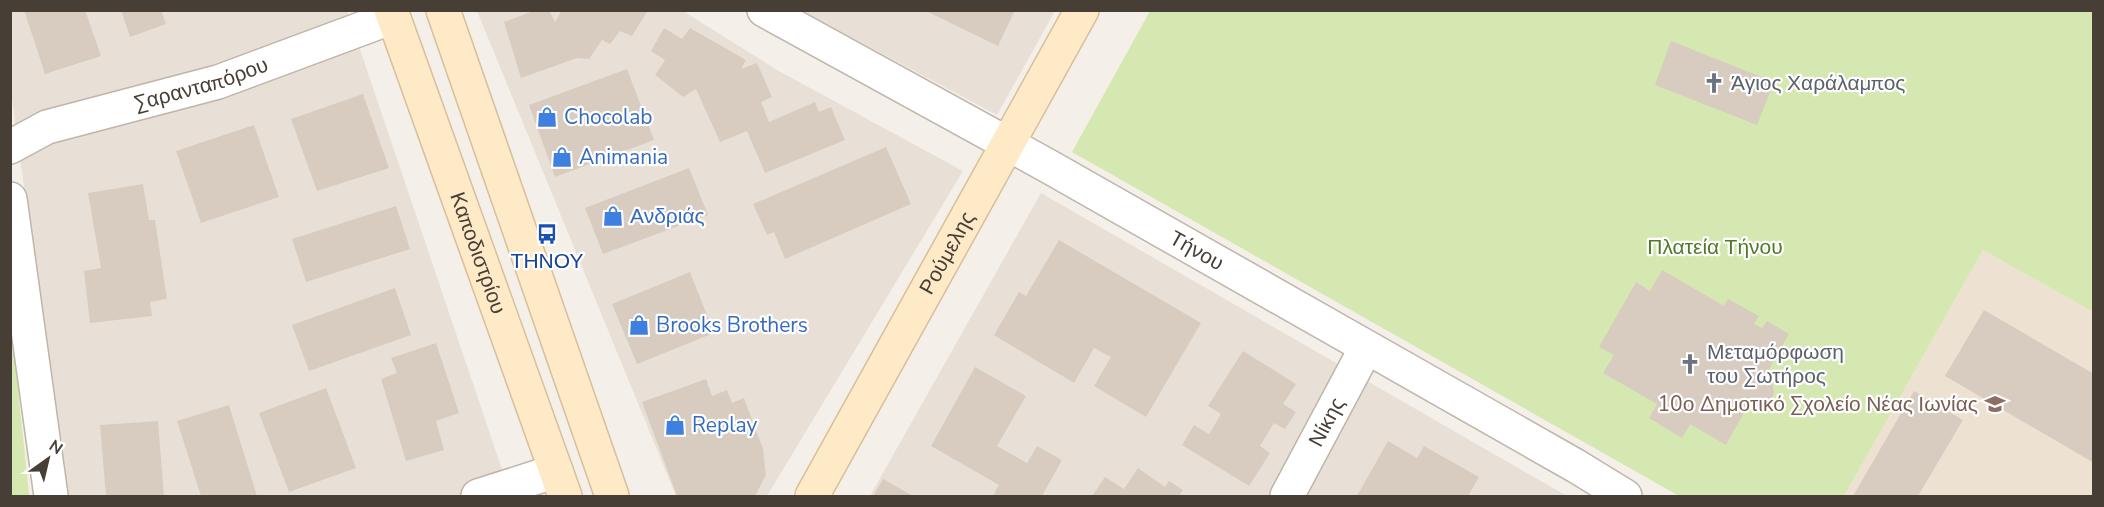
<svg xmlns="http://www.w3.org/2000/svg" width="2104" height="507" viewBox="0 0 2104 507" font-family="'Nunito Sans',sans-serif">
<rect width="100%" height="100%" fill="#f4efe8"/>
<g fill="#e8e0d6">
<polygon points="10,11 347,11 511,496 66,496 11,91"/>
<polygon points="477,11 683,11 777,70 963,171 767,496 676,496"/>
<polygon points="802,11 1055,11 997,115"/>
<polygon points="1041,193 1567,496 870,496"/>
</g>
<polygon fill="#ede2d2" points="1983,250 2093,312 2093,496 1844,496"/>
<g fill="#d5e8b1">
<polygon points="1150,11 2093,11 2093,312 1983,250 1844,496 1679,496 1072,152"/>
<polygon points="11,325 29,493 29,496 11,496"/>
</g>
<g fill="#d8ccc0">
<polygon points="24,10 85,10 101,56 45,74"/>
<polygon points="121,10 161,10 166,24 130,37"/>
<polygon points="536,10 549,10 555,22 562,10 648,10 632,36 620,31 610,44 602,40 589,59 577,58 521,78 504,22"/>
<polygon points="929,10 1015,10 998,46 928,12"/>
<polygon points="664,28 682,39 690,28 746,60 741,69 757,63 772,97 761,102 769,122 815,102 819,112 831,107 845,140 765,173 747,131 720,142 696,89 683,97 655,75 665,60 651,51"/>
<polygon points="1671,41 1774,82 1757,125 1655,85"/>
<polygon points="627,69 654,140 555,177 529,105"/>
<polygon points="363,94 389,168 317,191 291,119"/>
<polygon points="254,125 279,197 201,223 176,151"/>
<polygon points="886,147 911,204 785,259 774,232 767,235 753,204"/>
<polygon points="689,168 708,215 603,254 585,208"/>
<polygon points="143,184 149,220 155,220 167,299 150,302 152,316 90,323 84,271 101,268 88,193"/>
<polygon points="396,206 410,249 306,282 292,239"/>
<polygon points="1059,240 1201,323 1146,417 1094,386 1111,357 1094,348 1074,383 994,335 1019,292 1026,296"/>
<polygon points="1662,270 1724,306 1728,299 1759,316 1754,324 1762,328 1767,321 1789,334 1765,376 1772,382 1774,392 1771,402 1765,410 1756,411 1747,407 1726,445 1690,424 1682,438 1649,418 1657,404 1603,373 1614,355 1599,347 1636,282 1650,291"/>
<polygon points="690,272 714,333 637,364 612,304"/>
<polygon points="395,288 411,335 309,371 292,325"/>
<polygon points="1984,310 2094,374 2094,463 1945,376"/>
<polygon points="436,343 459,413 436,421 444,450 406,461 381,379 397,373 391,358"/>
<polygon points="1243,351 1296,384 1283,404 1296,412 1285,429 1274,423 1260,446 1270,453 1249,486 1182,445 1194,425 1209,434 1221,414 1208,406"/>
<polygon points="975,367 1026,396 997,446 1027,463 1037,446 1062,460 1042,496 993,496 999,485 931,446"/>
<polygon points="706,379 712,396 727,390 732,403 744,398 763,449 766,475 755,496 677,496 642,402"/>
<polygon points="326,388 356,468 289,492 259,413"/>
<polygon points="1914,391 1963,420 1918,496 1853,496"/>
<polygon points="229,405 257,496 201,496 177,421"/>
<polygon points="158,421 164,496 106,496 100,425"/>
<polygon points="1388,441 1417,458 1424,446 1479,477 1468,496 1357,496"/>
<polygon points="1138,468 1165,487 1169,481 1183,490 1179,496 1092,496 1105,477 1124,489"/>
<polygon points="883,479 906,492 914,496 873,496"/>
</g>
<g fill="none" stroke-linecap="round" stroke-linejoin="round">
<g stroke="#bfb5aa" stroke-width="36">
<g id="street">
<path id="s1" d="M764,10l284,156 528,300 49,30"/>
<path id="s2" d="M10,147l37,-20 171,-45 175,-65"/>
<polyline points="10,199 51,496"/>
<polyline points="478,496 556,471"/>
<path id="s3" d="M1287,496l79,-148"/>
</g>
</g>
<g stroke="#d7bf9a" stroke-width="36">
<g id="secondary">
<path id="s4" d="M391,10l174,486"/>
<polyline points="443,10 612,496"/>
<path id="s5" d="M812,496l270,-486"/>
</g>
</g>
<use href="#street" stroke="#fff" stroke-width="33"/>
<use href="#secondary" stroke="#feeac7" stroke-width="33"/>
</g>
<defs>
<g id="church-bare" transform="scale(1.62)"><path d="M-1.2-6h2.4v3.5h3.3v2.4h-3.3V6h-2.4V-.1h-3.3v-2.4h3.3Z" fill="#6b7280" stroke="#fff" stroke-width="2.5" paint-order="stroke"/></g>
<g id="shop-bare" transform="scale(1.62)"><path d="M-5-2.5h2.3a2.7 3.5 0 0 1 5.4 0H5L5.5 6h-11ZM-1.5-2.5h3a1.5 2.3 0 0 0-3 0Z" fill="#3f7fe0" stroke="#fff" stroke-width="2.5" paint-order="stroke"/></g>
<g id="bus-bare" transform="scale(1.62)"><path d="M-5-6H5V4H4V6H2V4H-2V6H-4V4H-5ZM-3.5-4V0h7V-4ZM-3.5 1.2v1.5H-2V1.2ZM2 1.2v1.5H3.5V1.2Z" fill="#1a4fb4" stroke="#fff" stroke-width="2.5" paint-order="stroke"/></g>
<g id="school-bare" transform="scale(1.62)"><path d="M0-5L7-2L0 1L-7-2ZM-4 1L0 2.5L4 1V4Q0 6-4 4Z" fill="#8d6e63" stroke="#fff" stroke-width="2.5" paint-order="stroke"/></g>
</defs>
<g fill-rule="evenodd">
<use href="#church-bare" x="1714" y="83"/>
<use href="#shop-bare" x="547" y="117"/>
<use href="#shop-bare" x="562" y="157"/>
<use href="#shop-bare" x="613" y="216"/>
<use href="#bus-bare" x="547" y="234"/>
<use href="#shop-bare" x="639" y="325"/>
<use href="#church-bare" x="1690" y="364"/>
<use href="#school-bare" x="1995" y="404"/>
<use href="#shop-bare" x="675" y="425"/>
</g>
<g text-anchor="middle" stroke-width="4.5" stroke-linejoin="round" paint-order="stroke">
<g font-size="21" fill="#473e36" stroke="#fff">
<text dy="7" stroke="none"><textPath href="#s2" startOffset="202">Σαρανταπόρου</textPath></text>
<text dy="7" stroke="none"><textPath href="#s1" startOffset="495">Τήνου</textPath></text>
<text dy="7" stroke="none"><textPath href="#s4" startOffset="258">Καποδιστρίου</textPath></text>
<text dy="7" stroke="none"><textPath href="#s5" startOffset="278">Ρούμελης</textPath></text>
<text dy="7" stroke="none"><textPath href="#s3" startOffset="84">Νίκης</textPath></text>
</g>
<g font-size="21" fill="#5b616d" stroke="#fff" text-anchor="start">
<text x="1731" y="90">Άγιος Χαράλαμπος</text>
<text x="1707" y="359">Μεταμόρφωση<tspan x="1707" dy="24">του Σωτήρος</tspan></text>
</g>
<g font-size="21" fill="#366cbe" stroke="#fff" text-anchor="start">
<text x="564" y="124">Chocolab</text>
<text x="579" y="164">Animania</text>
<text x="630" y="223">Ανδριάς</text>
<text x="656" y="332">Brooks Brothers</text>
<text x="692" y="432">Replay</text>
</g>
<g font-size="21" fill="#517929" stroke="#fff">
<text x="1715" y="254">Πλατεία Τήνου</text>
</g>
<g font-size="21" fill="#164399" stroke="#fff">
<text x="547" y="268">ΤΗΝΟΥ</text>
</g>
<g font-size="21" fill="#785e54" stroke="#fff" text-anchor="end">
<text x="1978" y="411">10ο Δημοτικό Σχολείο Νέας Ιωνίας</text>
</g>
</g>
<rect width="2104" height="507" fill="none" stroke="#473e36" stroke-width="24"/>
<g transform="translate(48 459) rotate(34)" stroke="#ffffff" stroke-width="4.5" paint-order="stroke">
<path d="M0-4.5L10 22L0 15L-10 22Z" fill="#473e36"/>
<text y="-9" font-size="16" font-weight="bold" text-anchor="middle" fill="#473e36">N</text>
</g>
</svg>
